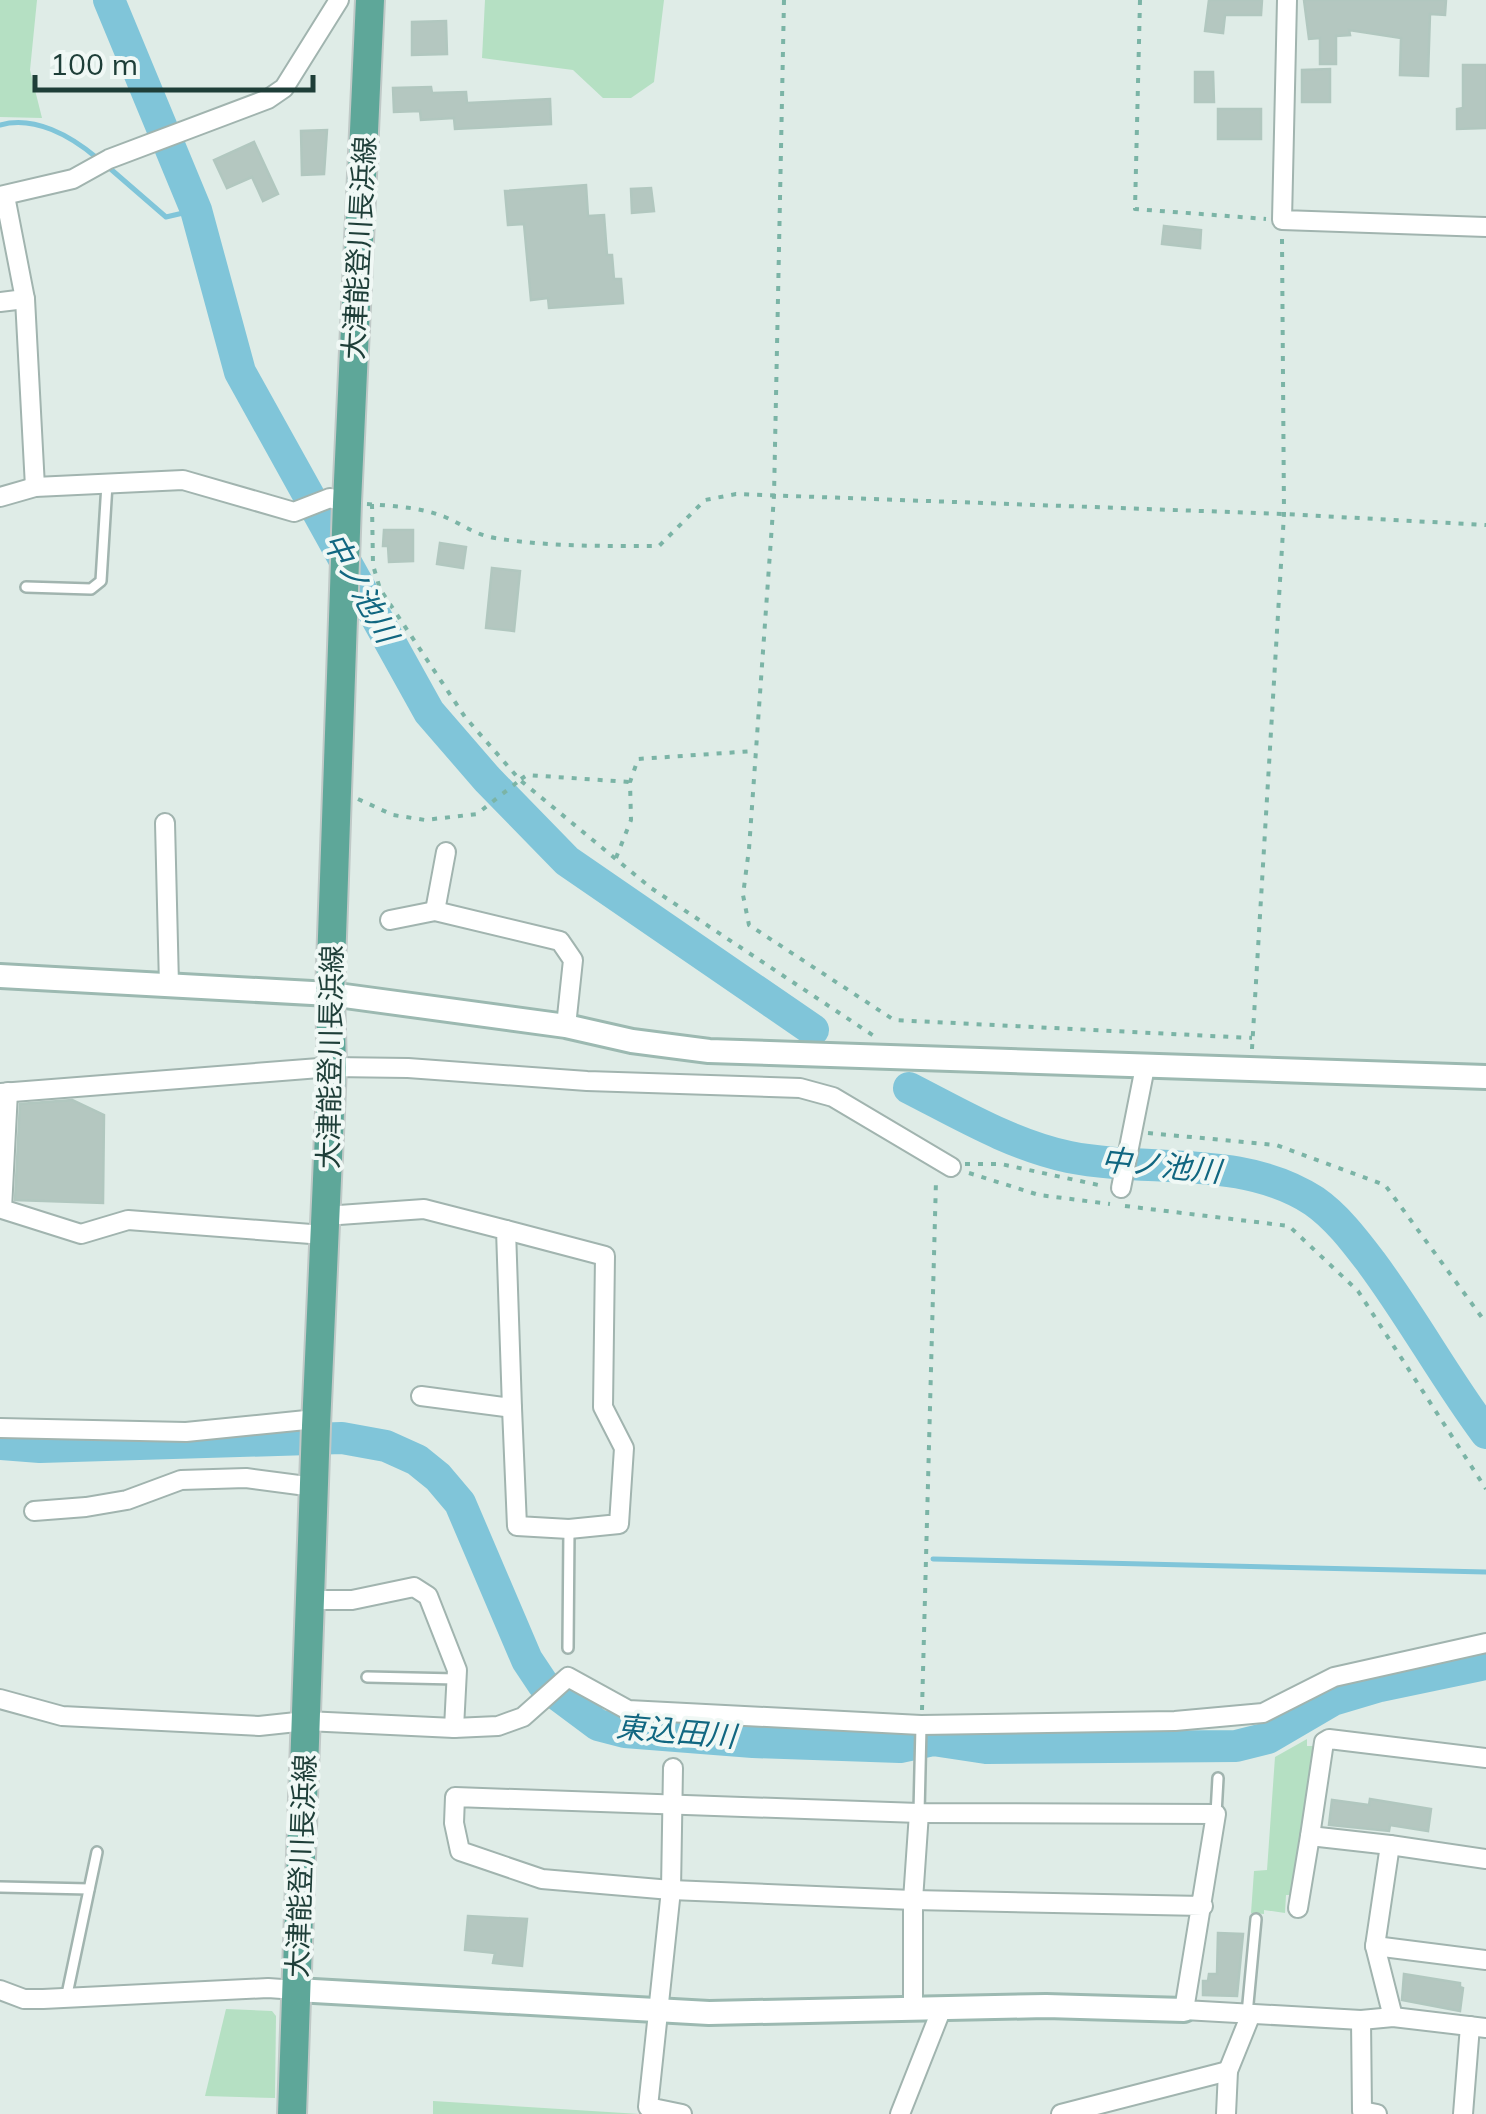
<svg xmlns="http://www.w3.org/2000/svg" width="1486" height="2114" viewBox="0 0 1486 2114" font-family="Mulish,'Noto Sans JP',sans-serif">
<rect width="100%" height="100%" fill="#dfece7"/>
<g fill="#b5e0c3">
<polygon points="0,0 37,0 30,70 42,118 0,117"/>
<polygon points="485,0 664,0 654,82 631,98 603,98 573,70 482,58"/>
<polygon points="1307,1739 1307,1746 1313,1746 1293,1895 1286,1895 1285,1913 1264,1910 1264,1914 1251,1913 1254,1871 1267,1870 1275,1757"/>
<polygon points="226,2009 272,2011 276,2016 275,2098 205,2096"/>
<polygon points="433,2101 640,2114 433,2114"/>
</g>
<g fill="none" stroke-linecap="round" stroke-linejoin="round">
<g stroke="#80c5d9" stroke-width="5">
<path d="M0,125c34,-10 71,11 97,33"/>
<polyline points="106,165 166,217 196,210"/>
<polyline points="933,1559 1486,1572"/>
</g>
<g stroke="#80c5d9" stroke-width="32">
<polyline points="109,0 196,210 240,372 429,712 487,779 567,861 813,1030"/>
<path d="M909,1088c51,26 103,57 160,69 80,16 173,-3 245,44 23,16 41,40 57,61 41,55 74,116 115,171"/>
<polyline points="0,1444 40,1447 342,1438 386,1446 417,1460 438,1477 460,1503 527,1660 543,1684 598,1725 625,1732 753,1742 900,1747 933,1740 986,1748 1236,1746 1268,1738 1333,1700 1380,1686 1486,1664"/>
</g>
</g>
<g fill="#b4c7c0" stroke="#b1c7bf" stroke-width="2.5">
<polygon points="1209,0 1262,0 1261,15 1225,15 1223,33 1205,31"/>
<polygon points="1304,0 1446,0 1445,15 1430,14 1428,76 1400,75 1401,38 1349,30 1350,35 1336,36 1336,64 1320,64 1320,38 1309,39"/>
<polygon points="446,21 447,54 412,55 412,22"/>
<polygon points="1463,65 1486,65 1486,128 1457,129 1457,109 1463,108"/>
<polygon points="1330,69 1330,102 1302,102 1302,70"/>
<polygon points="1195,72 1213,72 1214,102 1195,102"/>
<polygon points="431,87 432,93 466,92 467,103 550,99 551,124 455,129 454,118 421,120 420,111 394,112 393,88"/>
<rect x="1218" y="109" width="43" height="30"/>
<polygon points="327,130 324,174 302,175 301,131"/>
<polygon points="254,142 278,194 263,201 252,177 227,188 214,160"/>
<polygon points="586,185 588,216 604,215 607,255 612,255 614,279 621,279 623,303 549,308 548,298 531,300 524,224 508,225 505,191"/>
<polygon points="651,188 654,211 632,213 631,189"/>
<polygon points="1164,226 1201,230 1200,248 1162,244"/>
<polygon points="384,530 413,530 413,561 389,562 388,546 383,546"/>
<polygon points="440,543 466,547 463,568 437,564"/>
<polygon points="492,568 520,571 514,631 486,628"/>
<polygon points="72,1100 104,1115 103,1203 15,1200 20,1104"/>
<polygon points="1370,1799 1431,1809 1428,1831 1390,1825 1389,1831 1329,1825 1332,1800 1369,1805"/>
<polygon points="468,1916 527,1919 522,1966 493,1963 495,1953 465,1950"/>
<polygon points="1218,1933 1243,1934 1237,1996 1203,1995 1203,1981 1208,1981 1209,1974 1217,1974"/>
<polygon points="1404,1974 1460,1983 1460,1987 1463,1988 1460,2011 1402,2000"/>
</g>
<g fill="none" stroke-linecap="round" stroke-linejoin="round">
<g stroke="#a1b4af" stroke-width="14">
<g id="lane">
<polyline points="26,587 91,589 101,581 107,484"/>
<polyline points="568,1648 569,1529"/>
<polyline points="367,1677 456,1679"/>
<polyline points="919,1813 921,1726"/>
<polyline points="1216,1814 1218,1778"/>
<polyline points="0,1887 89,1889"/>
<polyline points="66,1999 97,1852"/>
<polyline points="1247,2014 1256,1919"/>
</g>
</g>
<g stroke="#a1b4af" stroke-width="22">
<g id="street">
<polyline points="1287,0 1282,220 1486,227"/>
<polyline points="0,196 73,179 109,159 268,99 284,88 339,0"/>
<polyline points="25,299 35,487"/>
<polyline points="0,302 25,299 5,196"/>
<polyline points="0,497 35,487 183,480 294,512 330,498 347,503"/>
<polyline points="165,823 169,985"/>
<polyline points="435,911 446,852"/>
<polyline points="390,920 435,911 560,941 573,960 566,1026"/>
<polyline points="8,1092 2,1209 81,1234 128,1220 324,1235"/>
<polyline points="0,1093 332,1067 408,1068 587,1081 800,1088 833,1097 951,1167"/>
<polyline points="1121,1188 1145,1067"/>
<polyline points="325,1216 424,1209 506,1230 512,1408 421,1396"/>
<polyline points="506,1230 605,1256 603,1407 624,1448 619,1524 569,1529 517,1526 512,1408"/>
<polyline points="0,1428 186,1432 316,1419"/>
<polyline points="34,1511 86,1507 127,1500 181,1480 246,1478 314,1487"/>
<polyline points="310,1600 352,1600 414,1587 428,1596 457,1670 454,1728"/>
<polyline points="0,1699 62,1716 259,1726 306,1721 454,1728 498,1726 523,1717 568,1677 628,1710 921,1725 1175,1721 1263,1713 1334,1677 1486,1643"/>
<polyline points="673,1768 671,1890 648,2107 682,2114"/>
<polyline points="1310,1836 1324,1742 1329,1739 1486,1758"/>
<polyline points="1390,1845 1486,1859"/>
<polyline points="1203,1906 913,1900 671,1890 542,1879 460,1851 454,1823 455,1797 919,1813 1216,1814 1184,2010 1361,2020 1393,2017 1486,2028"/>
<polyline points="1298,1908 1310,1836 1390,1845 1375,1946 1393,2017"/>
<polyline points="1375,1946 1486,1960"/>
<polyline points="0,1990 24,1999 43,1999 268,1988 296,1990"/>
<polyline points="913,2010 913,1900 919,1813"/>
<polyline points="1361,2020 1362,2111 1377,2114"/>
<polyline points="900,2114 942,2008"/>
<polyline points="1061,2114 1228,2071"/>
<polyline points="1226,2114 1228,2071 1251,2014"/>
<polyline points="1463,2114 1470,2026"/>
</g>
</g>
<g stroke="#9cb9b1" stroke-width="28">
<g id="secondary">
<polyline points="0,976 330,994 566,1026 632,1041 709,1051 1486,1077"/>
<polyline points="296,1990 709,2013 1046,2006 1184,2010"/>
</g>
</g>
<g stroke="#c0c9c7" stroke-width="32">
<polyline id="primary" points="292,2114 316,1426 332,1067 330,994 347,503 370,0"/>
</g>
<g stroke="#7bb4a6" stroke-width="4" stroke-dasharray="5 8" stroke-linecap="butt">
<polyline points="784,0 774,496 749,849 743,895 749,925 894,1020 1252,1038"/>
<polyline points="1140,0 1135,209 1266,219"/>
<path d="M367,504c26,2 53,3 78,13 17,7 30,18 50,21 54,9 110,8 164,8l46,-46 31,-6 548,20 202,11"/>
<polyline points="372,504 373,565 380,589 465,717 520,780 651,888 874,1036"/>
<polyline points="521,779 527,775 630,782"/>
<polyline points="358,799 393,815 425,820 477,814 520,780"/>
<polyline points="616,858 631,820 630,782 638,759 754,751"/>
<polyline points="1252,1049 1284,514 1282,239"/>
<polyline points="1148,1133 1276,1145 1385,1185 1486,1323"/>
<polyline points="965,1164 1001,1164 1103,1186"/>
<polyline points="969,1173 1039,1195 1110,1204"/>
<polyline points="1125,1206 1289,1226 1358,1291 1486,1489"/>
<polyline points="922,1710 936,1180"/>
</g>
<use href="#lane" stroke="#fff" stroke-width="9"/>
<use href="#street" stroke="#fff" stroke-width="18"/>
<use href="#secondary" stroke="#fff" stroke-width="22"/>
<use href="#primary" stroke="#5ea799" stroke-width="28"/>
</g>
<g text-anchor="middle" stroke-width="8" stroke-linejoin="round" paint-order="stroke">
<g font-size="28" fill="#1e3e38" stroke="#f0f8f5">
<text transform="translate(359 248) rotate(-87)" y="10">大津能登川長浜線</text>
<text transform="translate(330 1057) rotate(-89)" y="10">大津能登川長浜線</text>
<text transform="translate(301 1866) rotate(-88)" y="10">大津能登川長浜線</text>
</g>
<g font-size="30" font-style="italic" fill="#116781" stroke="#f0f8f5">
<text transform="translate(360 588) rotate(61)" y="10">中ノ池川</text>
<text transform="translate(1161 1166) rotate(6)" y="10">中ノ池川</text>
<text transform="translate(676 1732) rotate(5)" y="10">東込田川</text>
</g>
</g>
<path d="M35 75v15h278v-15" fill="none" stroke="#1e3e38" stroke-width="5"/>
<text x="50" y="75" font-size="30" fill="#1e3e38" stroke="#f0f8f5" stroke-width="8" paint-order="stroke">100 m</text>
</svg>
